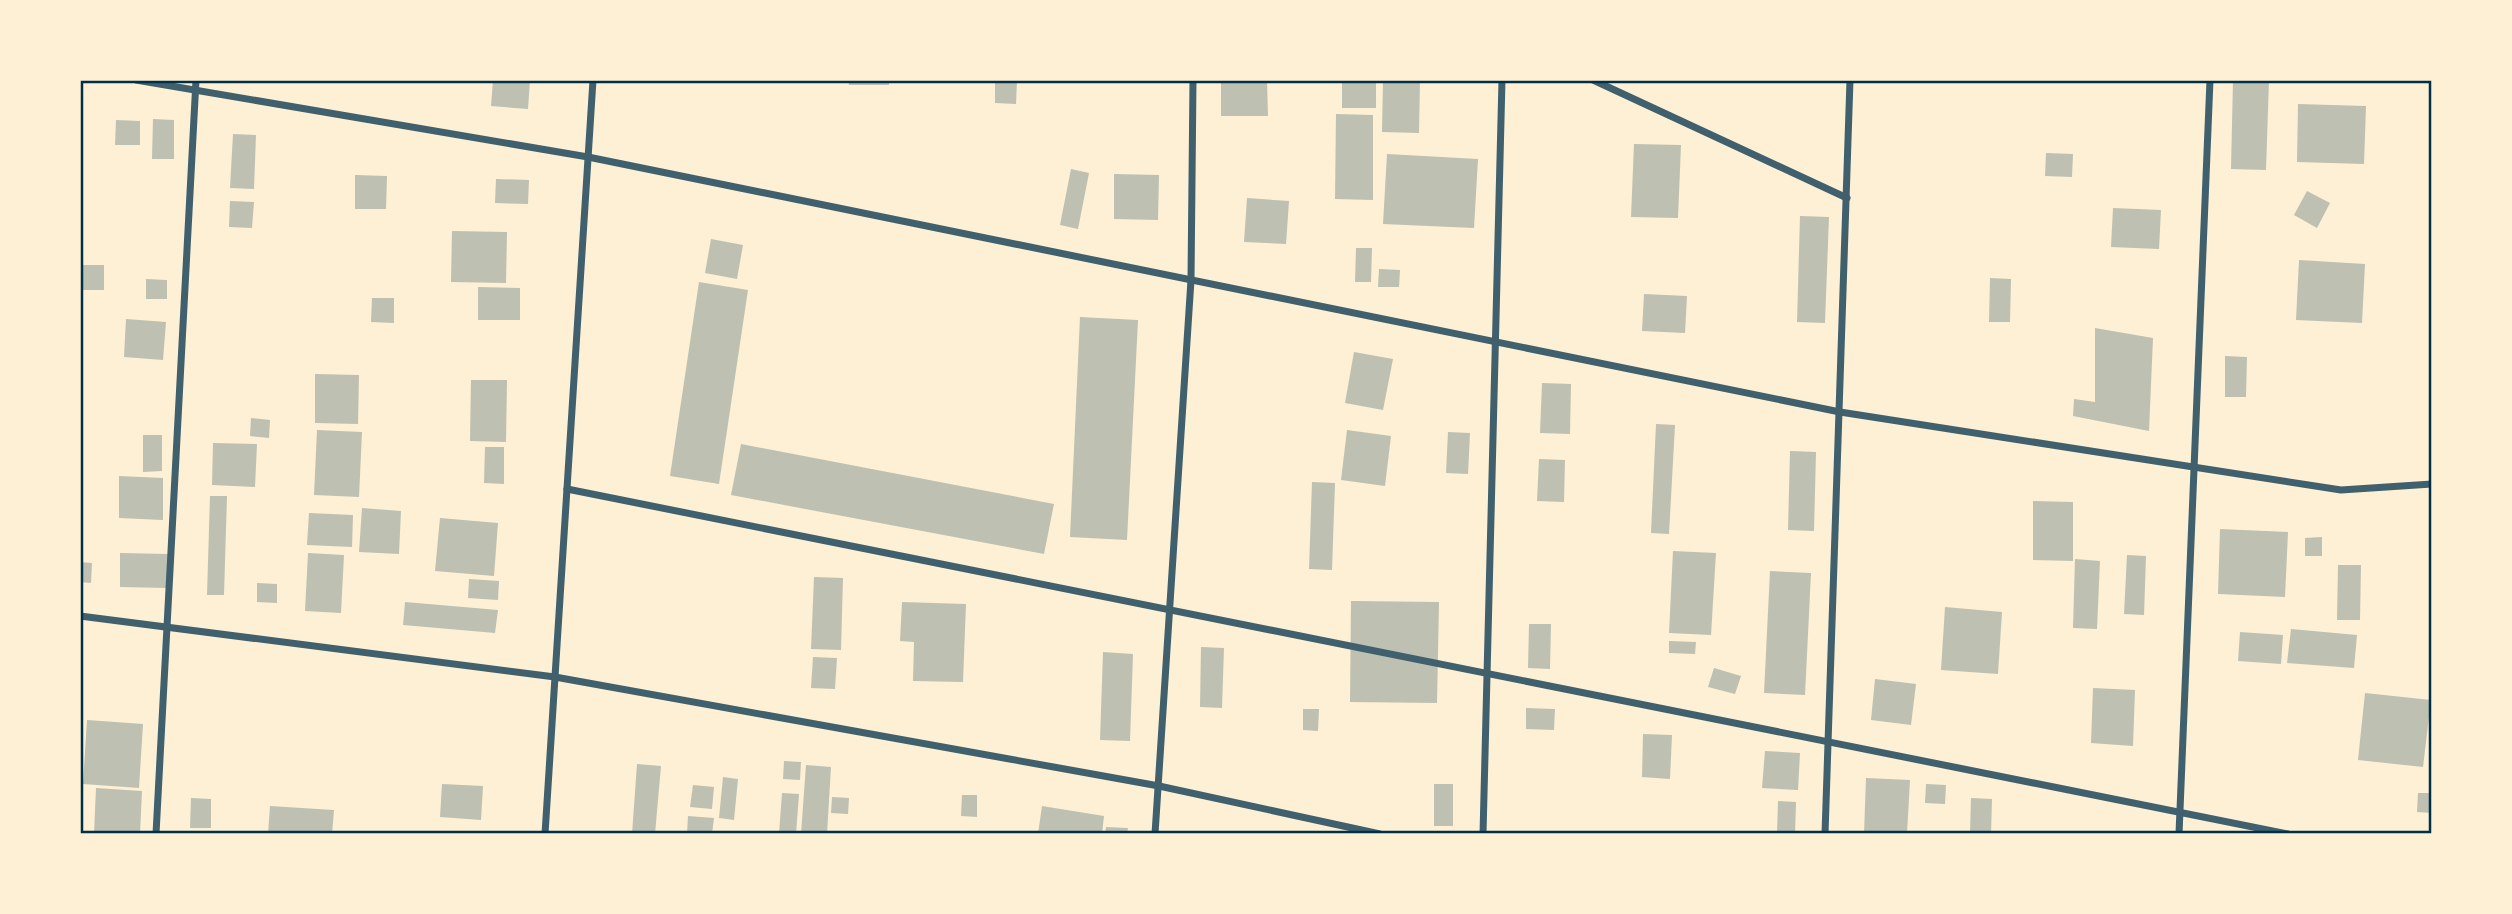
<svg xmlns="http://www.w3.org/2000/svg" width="2512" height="914" viewBox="0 0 2512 914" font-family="'Golos Text',sans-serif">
<rect width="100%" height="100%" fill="#fdf0d5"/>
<g fill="#bec0b2">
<polygon points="493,80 530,80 528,109 491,106"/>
<polygon points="848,80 889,80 889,85 849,85"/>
<polygon points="995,80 1017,80 1016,104 995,103"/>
<polygon points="1221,80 1267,80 1268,116 1221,116"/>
<rect x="1342" y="80" width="34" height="28"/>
<polygon points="1383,80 1420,80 1419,133 1382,132"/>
<polygon points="2233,80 2269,80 2266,170 2231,169"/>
<polygon points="2298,104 2366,106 2364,164 2297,162"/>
<polygon points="1336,114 1373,115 1373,200 1335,199"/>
<polygon points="153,119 174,120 174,159 152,159"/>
<polygon points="116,120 140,121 140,145 115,145"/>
<polygon points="233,134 256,135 254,189 230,188"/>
<polygon points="1634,144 1681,145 1678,218 1631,217"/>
<polygon points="2046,153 2073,154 2072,177 2045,176"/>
<polygon points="1387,154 1478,159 1474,228 1383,224"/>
<polygon points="1071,169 1089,173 1078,229 1060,225"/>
<polygon points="1114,174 1159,175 1158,220 1114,219"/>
<polygon points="355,175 387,176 386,209 355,209"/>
<polygon points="496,179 529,180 528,204 495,203"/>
<polygon points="2307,191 2330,203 2317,228 2294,215"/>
<polygon points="1247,198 1289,201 1286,244 1244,242"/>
<polygon points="230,201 254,202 252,228 229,227"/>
<polygon points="2113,208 2161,210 2159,249 2111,247"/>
<polygon points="1800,216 1829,217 1825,323 1797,322"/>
<polygon points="452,231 507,232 506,283 451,282"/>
<polygon points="711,239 743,245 737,279 705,273"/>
<polygon points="1356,248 1372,248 1371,282 1355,282"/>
<polygon points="2299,260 2365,264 2362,323 2296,320"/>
<rect x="81" y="265" width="23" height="25"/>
<polygon points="1379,269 1400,270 1399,287 1378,287"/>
<polygon points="1990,278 2011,279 2010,322 1989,322"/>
<polygon points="146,279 167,280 167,299 146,299"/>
<polygon points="699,282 748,290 719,484 670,476"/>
<polygon points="478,287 520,288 520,320 478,320"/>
<polygon points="1644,294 1687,296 1685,333 1642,331"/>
<polygon points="372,298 394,298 394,323 371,322"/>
<polygon points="1080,317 1138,320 1127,540 1070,537"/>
<polygon points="126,319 166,322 163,360 124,357"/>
<polygon points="2095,328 2153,338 2149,431 2073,416 2074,399 2095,402"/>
<polygon points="1354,352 1393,359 1383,410 1345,403"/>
<polygon points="2225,356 2247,357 2246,397 2225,397"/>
<polygon points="315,374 359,375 358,424 315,423"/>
<polygon points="471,380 507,380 506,442 470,441"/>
<polygon points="1542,383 1571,384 1570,434 1540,433"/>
<polygon points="251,418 270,420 269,438 250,436"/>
<polygon points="1656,424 1675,425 1669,534 1651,533"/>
<polygon points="317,430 362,432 359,497 314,495"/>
<polygon points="1347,430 1391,436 1385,486 1341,480"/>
<polygon points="1448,432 1470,433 1468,474 1446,473"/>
<polygon points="143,435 162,435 162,471 143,472"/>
<polygon points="213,443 257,444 255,487 212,485"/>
<polygon points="741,444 1054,504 1044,554 731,495"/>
<polygon points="485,447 504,447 504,484 484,483"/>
<polygon points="1790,451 1816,452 1814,531 1788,530"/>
<polygon points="1539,459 1565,460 1564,502 1537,501"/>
<polygon points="119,476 163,478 163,520 119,518"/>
<polygon points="1312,482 1335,483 1332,570 1309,569"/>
<polygon points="210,496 227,496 224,595 207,595"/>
<polygon points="2033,501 2073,502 2073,561 2033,560"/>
<polygon points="362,508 401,511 399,554 359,552"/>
<polygon points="309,513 353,515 352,547 307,545"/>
<polygon points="440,518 498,523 494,576 435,571"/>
<polygon points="2220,529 2288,532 2285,597 2218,594"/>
<polygon points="2322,537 2322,556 2305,556 2305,538"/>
<polygon points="1673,551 1716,553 1711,635 1669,633"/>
<polygon points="120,553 168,554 167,588 120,587"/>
<polygon points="308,553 344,555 341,613 305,611"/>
<polygon points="2127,555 2146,556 2144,615 2124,614"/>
<polygon points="2075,559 2100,561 2097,629 2073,628"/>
<polygon points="80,562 92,563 91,583 80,582"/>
<polygon points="2338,565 2361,565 2360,620 2337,620"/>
<polygon points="1770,571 1811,573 1805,695 1764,693"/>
<polygon points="814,577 843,578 841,650 811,649"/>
<polygon points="469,579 499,581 498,600 468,598"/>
<polygon points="257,583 277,584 277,603 257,602"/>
<polygon points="1351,601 1439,602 1437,703 1350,702"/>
<polygon points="405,602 498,610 495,633 403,625"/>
<polygon points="902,602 966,604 963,682 913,681 914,642 900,641"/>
<polygon points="1945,607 2002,612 1998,674 1941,670"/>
<polygon points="1529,624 1551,624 1550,669 1528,668"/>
<polygon points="2291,629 2357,635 2354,668 2287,663"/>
<polygon points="2240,632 2283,635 2281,664 2238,661"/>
<polygon points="1669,641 1696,642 1695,654 1669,653"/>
<polygon points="1201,647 1224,648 1222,708 1200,707"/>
<polygon points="1103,652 1133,654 1130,741 1100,740"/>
<polygon points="813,657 837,658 835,689 811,688"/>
<polygon points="1714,668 1741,676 1735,694 1708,687"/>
<polygon points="1875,679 1916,684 1911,725 1871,720"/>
<polygon points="2093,688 2135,690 2133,746 2091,743"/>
<polygon points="2365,693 2431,700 2423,767 2358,760"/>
<polygon points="1526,708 1555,709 1554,730 1526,729"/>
<polygon points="1303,709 1319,709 1318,731 1303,730"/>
<polygon points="87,720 143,724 139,788 83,784"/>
<polygon points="1643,734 1672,735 1670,779 1642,777"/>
<polygon points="1765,751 1800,753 1798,790 1762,788"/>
<polygon points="784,761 801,762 800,780 783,779"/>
<polygon points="637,764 661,766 655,834 632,834"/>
<polygon points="806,765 831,767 827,834 801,834"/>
<polygon points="723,777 738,779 734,820 719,818"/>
<polygon points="1866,778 1910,780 1907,834 1864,834"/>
<polygon points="442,784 483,786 481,820 440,817"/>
<rect x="1434" y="784" width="19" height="42"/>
<polygon points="1926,784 1946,785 1945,804 1925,803"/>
<polygon points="693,785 714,787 712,809 690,807"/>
<polygon points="96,788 142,791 140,834 94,834"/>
<polygon points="782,793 799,794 796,834 779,834"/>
<polygon points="2418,793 2432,793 2432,813 2417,812"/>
<polygon points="962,795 977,795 977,817 961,816"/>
<polygon points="832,797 849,798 848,814 831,813"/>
<polygon points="191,798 211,799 211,828 190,828"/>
<polygon points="1971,798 1992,799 1991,834 1970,834"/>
<polygon points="1778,801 1796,802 1795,834 1777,834"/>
<polygon points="270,806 334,810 332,834 268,834"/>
<polygon points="1042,806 1104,816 1102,834 1038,834"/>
<polygon points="688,816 714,818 712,834 687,834"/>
<polygon points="1106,827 1128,828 1127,834 1105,834"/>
</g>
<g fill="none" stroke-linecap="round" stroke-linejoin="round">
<g stroke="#3f606c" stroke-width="7">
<polyline points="136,80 588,157 1840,412 2341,490 2432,484"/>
<polyline points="1593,80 1847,198"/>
<polyline points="567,489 2288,834"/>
<polyline points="80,616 555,677 1159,786 1380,834"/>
<polyline points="156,834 196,80"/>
<polyline points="545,834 593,80"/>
<polyline points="1155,834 1191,280 1193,80"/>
<polyline points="1483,834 1502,80"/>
<polyline points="1825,834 1850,80"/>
<polyline points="2179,834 2210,80"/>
</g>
</g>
<rect width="2512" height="914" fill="none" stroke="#fdf0d5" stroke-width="164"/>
<rect x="82" y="82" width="2348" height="750" fill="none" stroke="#003049" stroke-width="2.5"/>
</svg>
